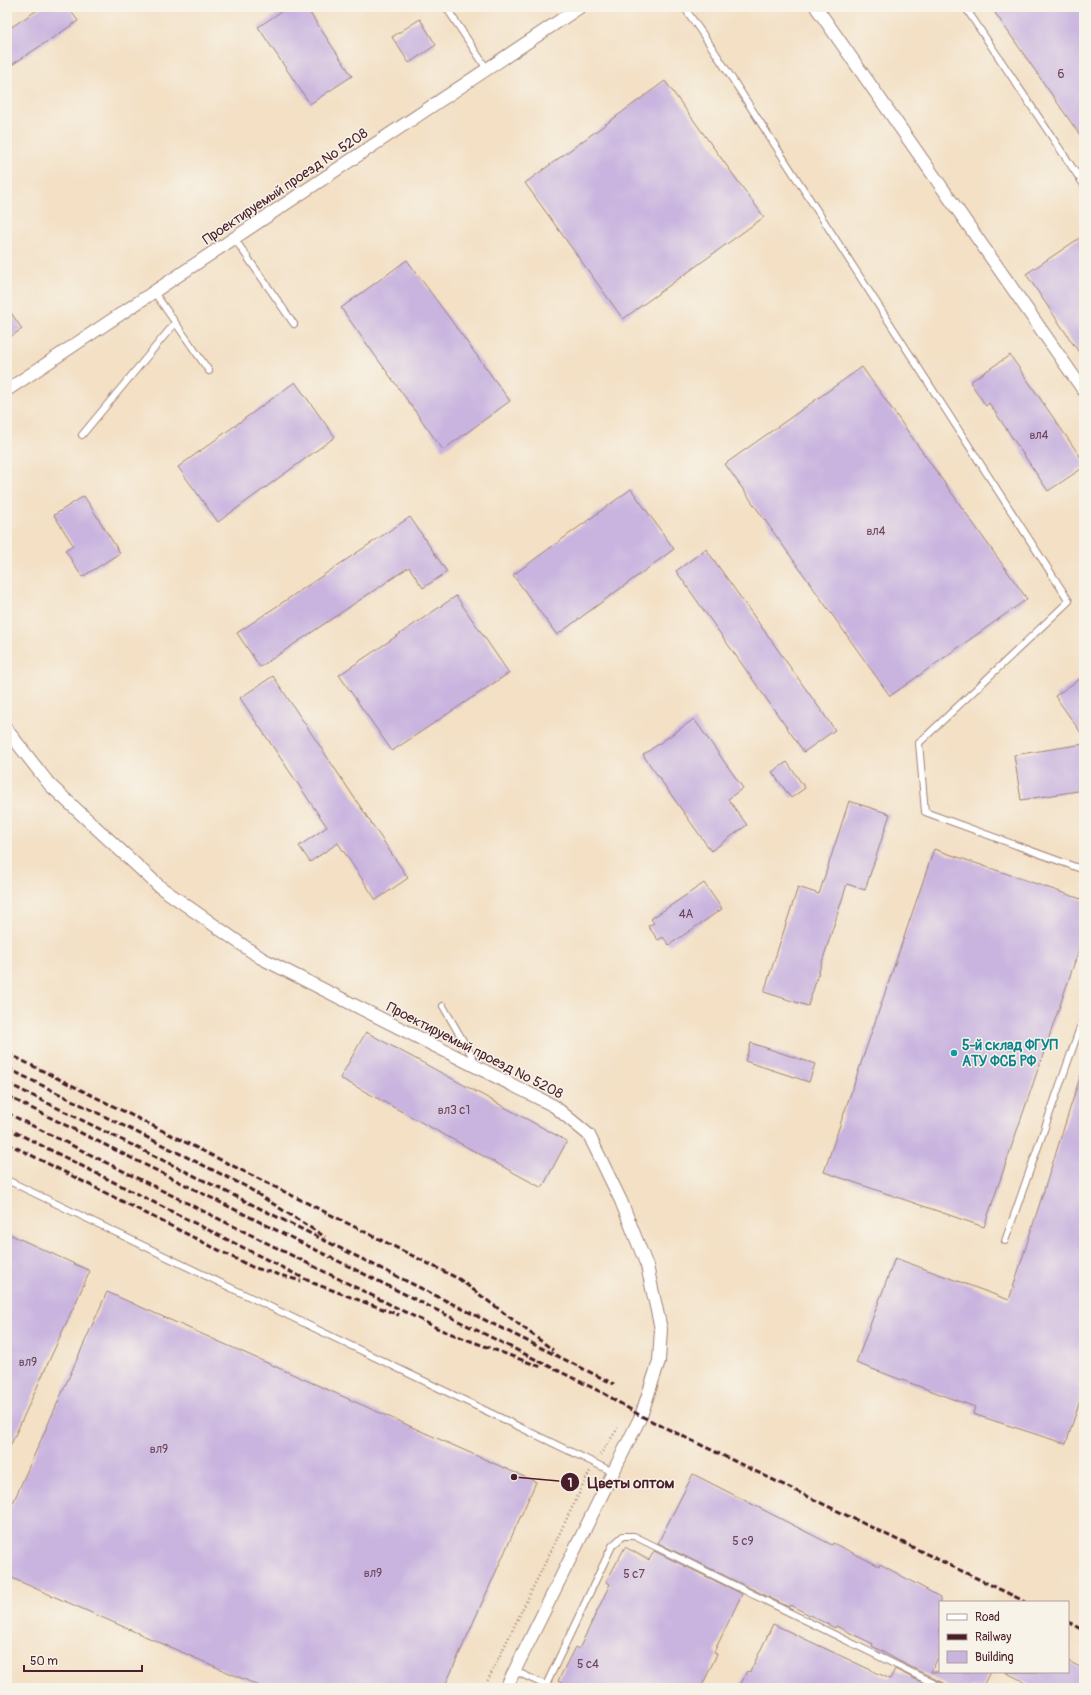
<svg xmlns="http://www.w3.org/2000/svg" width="1091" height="1695" viewBox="0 0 1091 1695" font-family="Pangolin,sans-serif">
<rect width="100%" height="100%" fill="#f7f3e8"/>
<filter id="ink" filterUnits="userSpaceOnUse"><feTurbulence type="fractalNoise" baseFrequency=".025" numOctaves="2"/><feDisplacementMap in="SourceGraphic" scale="8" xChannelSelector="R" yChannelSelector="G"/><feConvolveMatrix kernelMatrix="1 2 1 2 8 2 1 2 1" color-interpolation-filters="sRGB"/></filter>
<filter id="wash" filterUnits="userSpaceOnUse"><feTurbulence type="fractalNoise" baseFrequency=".012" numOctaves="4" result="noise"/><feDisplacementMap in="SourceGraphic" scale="16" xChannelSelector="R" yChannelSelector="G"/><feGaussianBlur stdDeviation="0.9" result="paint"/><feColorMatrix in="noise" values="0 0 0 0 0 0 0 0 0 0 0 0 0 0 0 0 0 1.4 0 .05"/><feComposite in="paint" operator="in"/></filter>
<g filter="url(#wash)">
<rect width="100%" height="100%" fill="#f3e0c5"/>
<g id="blocks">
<g fill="#c9b4df">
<polygon points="42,7 68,7 78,21 7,68 7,30"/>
<polygon points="288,7 306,7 352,76 310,104 258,27"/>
<polygon points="991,7 1084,7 1084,141"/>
<polygon points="420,19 436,45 409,63 392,37"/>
<polygon points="665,81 764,217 623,319 525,183"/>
<polygon points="1084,235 1084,360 1026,274"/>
<polygon points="407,260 510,401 443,450 341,308"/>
<polygon points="7,307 22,329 7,339"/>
<polygon points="1010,355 1084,462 1084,467 1048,491 989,403 986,406 970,382"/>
<polygon points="862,367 1027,599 890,696 725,464"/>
<polygon points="295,382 335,437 218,522 178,467"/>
<polygon points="631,489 674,549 557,635 513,575"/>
<polygon points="84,496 120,553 82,577 65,550 73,545 54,515"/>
<polygon points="410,517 447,572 423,588 409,567 260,667 237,633"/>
<polygon points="706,549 835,730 804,752 676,571"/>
<polygon points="456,596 509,673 392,751 339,675"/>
<polygon points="273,676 408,878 376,900 338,843 310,862 299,846 327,827 240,698"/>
<polygon points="1084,676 1084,737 1055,696"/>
<polygon points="694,719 743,788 728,799 747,825 711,851 643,755"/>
<polygon points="1084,744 1084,790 1021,800 1014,755"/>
<polygon points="787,762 805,788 791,798 772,772"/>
<polygon points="849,801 890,814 865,890 847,884 808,1006 764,992 798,887 819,894"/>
<polygon points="934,849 1084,900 1084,935 984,1227 824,1172"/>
<polygon points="704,883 722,909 669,945 663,937 658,940 648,926 654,923 651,919"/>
<polygon points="366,1032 567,1141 542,1188 340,1078"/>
<polygon points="751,1043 815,1064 809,1082 745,1061"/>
<polygon points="1081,1074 1084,1075 1084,1388 1066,1444 973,1414 975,1407 856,1363 895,1258 1009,1300"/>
<polygon points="7,1233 90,1271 7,1453"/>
<polygon points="107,1292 536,1482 444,1688 264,1688 7,1576 7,1516"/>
<polygon points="693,1474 832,1545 833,1543 879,1566 880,1564 940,1597 940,1654 931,1672 990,1672 982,1688 947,1688 945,1684 899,1661 872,1646 873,1644 836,1626 835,1628 790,1605 789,1607 658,1543"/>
<polygon points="625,1547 649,1560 654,1551 742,1594 714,1652 717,1654 701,1688 572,1688 558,1681 575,1647 579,1649 610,1584 606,1582"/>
<polygon points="773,1624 890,1679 895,1669 933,1688 739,1688 747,1671 750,1672"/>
<polygon points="1068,1661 1084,1669 1084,1688 1037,1688 1005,1672 1068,1672"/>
</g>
</g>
</g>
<g filter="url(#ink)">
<use href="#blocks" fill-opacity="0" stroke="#9e8078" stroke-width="1"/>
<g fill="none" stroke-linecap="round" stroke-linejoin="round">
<g stroke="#9e8078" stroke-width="8">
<g id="service">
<polyline points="446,7 487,69"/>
<polyline points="684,7 713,49 1069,601 919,743 925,812 1084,870"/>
<polyline points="965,7 1084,185"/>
<polyline points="234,238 294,324"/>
<polyline points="154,292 209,371"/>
<polyline points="82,435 175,323"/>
<polyline points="443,1006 477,1065"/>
<polyline points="7,1180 613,1472"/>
<polyline points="1005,1241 1084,1016"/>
<polyline points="515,1671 552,1688"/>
<polyline points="546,1685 612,1546 623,1536 634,1536 943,1688"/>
</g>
</g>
<g stroke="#9e8078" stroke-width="14">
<g id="minor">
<polyline points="816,7 1084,391"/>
<polyline points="7,390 580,7"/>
<polyline points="7,730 50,785 160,887 261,958 554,1106 589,1135 621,1201 647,1266 661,1329 659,1361 641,1416 506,1688"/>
</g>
</g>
<g stroke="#9e8078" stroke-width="2.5" stroke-dasharray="1 3" stroke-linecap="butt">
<polyline points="600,1455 618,1428"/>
<polyline points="484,1688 590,1471"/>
</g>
<use href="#service" stroke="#fff" stroke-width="6"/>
<use href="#minor" stroke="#fff" stroke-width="12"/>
<g stroke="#4a1f2b" stroke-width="3" stroke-dasharray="6 3" stroke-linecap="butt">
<polyline points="7,1053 459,1279 553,1350"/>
<polyline points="7,1068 245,1186 325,1237"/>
<polyline points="7,1083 614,1384"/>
<polyline points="7,1096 605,1394 641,1416 1026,1602"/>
<polyline points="7,1113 441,1330 541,1367"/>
<polyline points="7,1128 313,1283 399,1315"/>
<polyline points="7,1143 252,1267 301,1281"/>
<polyline points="1068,1622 1084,1630"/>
</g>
</g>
</g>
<circle fill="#0f9aa8" stroke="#f7f3e8" stroke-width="1.5" cx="954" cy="1053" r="4"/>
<g text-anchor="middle" stroke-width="3" stroke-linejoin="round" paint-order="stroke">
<g font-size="12" fill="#6a4458">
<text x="1061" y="78">6</text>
<text x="1039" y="439">вл4</text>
<text x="876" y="535">вл4</text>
<text x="686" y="918">4А</text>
<text x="454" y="1114">вл3 с1</text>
<text x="28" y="1366">вл9</text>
<text x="159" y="1453">вл9</text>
<text x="743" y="1545">5 с9</text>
<text x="373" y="1577">вл9</text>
<text x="634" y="1578">5 с7</text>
<text x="588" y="1668">5 с4</text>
</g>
<g font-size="14" fill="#4a1f2b" stroke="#f7f3e8">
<text transform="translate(285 186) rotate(-34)" y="5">Проектируемый проезд № 5208</text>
<text transform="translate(475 1050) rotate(27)" y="5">Проектируемый проезд № 5208</text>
</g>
<g font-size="14" font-weight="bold" fill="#0d838f" stroke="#f7f3e8" text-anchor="start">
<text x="962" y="1050">5-й склад ФГУП<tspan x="962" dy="16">АТУ ФСБ РФ</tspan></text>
</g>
</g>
<path fill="none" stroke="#4a1f2b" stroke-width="1.5" d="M514 1477L570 1482"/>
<g fill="#4a1f2b" stroke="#f7f3e8" stroke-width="1.5">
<circle cx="514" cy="1477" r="4"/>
<circle cx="570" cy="1482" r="10"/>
</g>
<g font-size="12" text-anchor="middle" font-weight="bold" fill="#fff">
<text x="570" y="1487">1</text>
</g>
<g font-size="15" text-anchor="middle" font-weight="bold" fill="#4a1f2b" stroke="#f7f3e8" stroke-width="3" stroke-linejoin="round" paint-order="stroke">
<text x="631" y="1488">Цветы оптом</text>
</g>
<rect width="1091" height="1695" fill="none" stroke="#f7f3e8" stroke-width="24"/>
<rect x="939" y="1601" width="130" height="72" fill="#f7f3e8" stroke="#b29e9c"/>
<rect x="947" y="1614" width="20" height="6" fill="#ffffff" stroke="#b29e9c"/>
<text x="975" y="1621" font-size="12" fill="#4a1f2b">Road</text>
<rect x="947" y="1634" width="20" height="6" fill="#4a1f2b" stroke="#b29e9c"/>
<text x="975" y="1641" font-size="12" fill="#4a1f2b">Railway</text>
<rect x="947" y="1651" width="20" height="12" fill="#c9b4df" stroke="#b29e9c"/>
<text x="975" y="1661" font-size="12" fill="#4a1f2b">Building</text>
<path d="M24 1665v6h118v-6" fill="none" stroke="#4a1f2b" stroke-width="2"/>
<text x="30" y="1665" font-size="12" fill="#4a1f2b" stroke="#f7f3e8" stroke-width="3" paint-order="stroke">50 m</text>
</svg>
